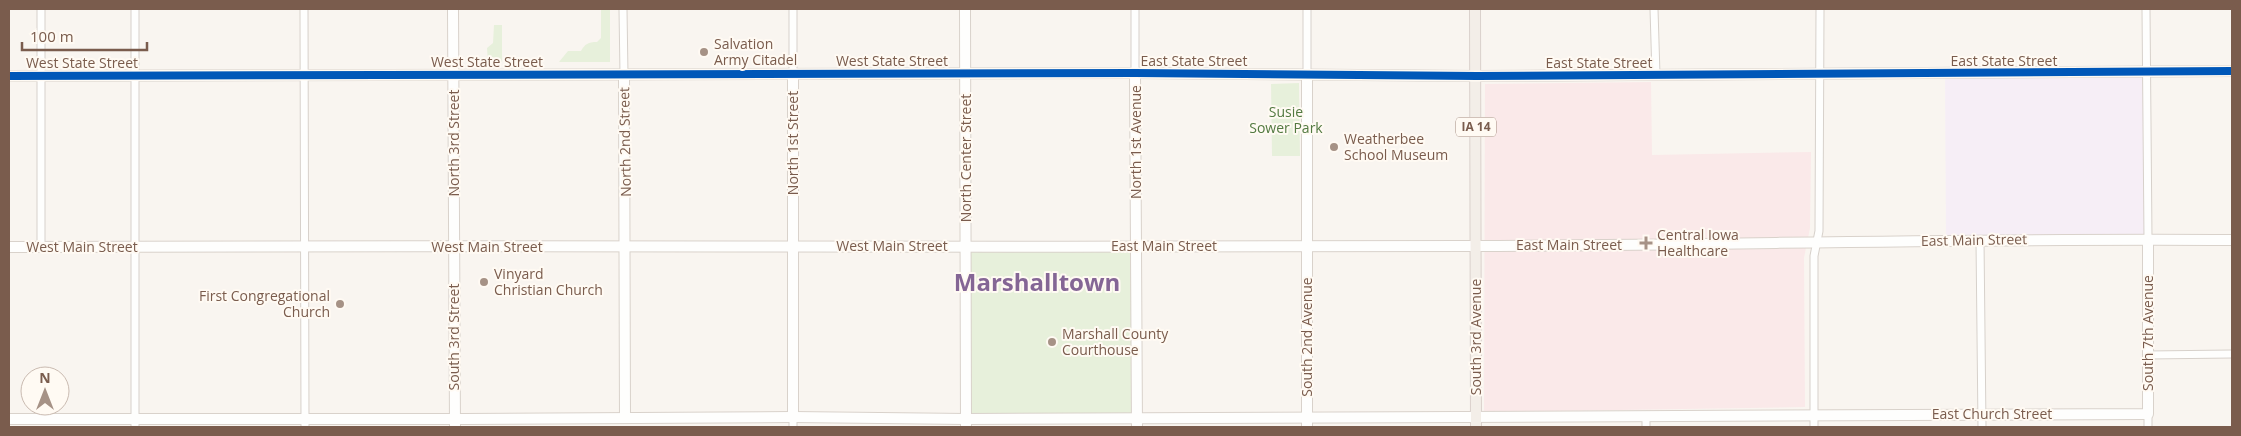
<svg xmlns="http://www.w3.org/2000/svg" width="2241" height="436" viewBox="0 0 2241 436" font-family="'Open Sans',sans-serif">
<rect width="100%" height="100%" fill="#f9f5f0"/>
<polygon fill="#f6eef6" points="1945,73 2147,73 2148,239 1946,240"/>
<polygon fill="#fae9e9" points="1651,82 1652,155 1811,152 1810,228 1804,258 1805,407 1484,412 1485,84"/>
<g fill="#e7f0db">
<path d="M601,9h9v53h-51l9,-11h13c4,-7 7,-9 16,-9l4,-4z"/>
<polygon points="494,25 502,25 502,62 488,63 487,48 493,43"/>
<polygon points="1299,83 1300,156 1272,156 1271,84"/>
<polygon points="966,246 1136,246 1137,418 966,419"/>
</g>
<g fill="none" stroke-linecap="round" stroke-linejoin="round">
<g stroke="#d7d1cb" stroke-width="9">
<g id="street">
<polyline points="41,9 41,247"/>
<polyline points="135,9 135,427"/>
<polyline points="304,9 305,427"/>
<polyline points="623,9 624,75"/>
<polyline points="793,9 793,74"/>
<polyline points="1654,9 1656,75"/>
<polyline points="2146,9 2148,239"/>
<polyline points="1135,73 1135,9"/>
<polyline points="1307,74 1307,9"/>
<polyline points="1980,240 1982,427"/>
<polyline points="2148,355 2232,354"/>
<polyline points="2148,414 2148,427"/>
<polyline points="1646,416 1646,427"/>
<polyline points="793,427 793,417"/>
<polyline points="1814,427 1814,256 1819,231 1820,9"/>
</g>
</g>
<g stroke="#d9d2cb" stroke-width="12">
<g id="secondary">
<polyline points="453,9 455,427"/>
<polyline points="965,9 966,427"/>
<polyline points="1135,73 1137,427"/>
<polyline points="793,74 793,417"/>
<polyline points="1307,74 1307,427"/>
<polyline points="624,75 625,418"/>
<polyline points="9,76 1135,73 1477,76 2232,71"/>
<path d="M9,247c488,-2 976,1 1464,-1 253,-1 506,-8 759,-6"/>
<polyline points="9,419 464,419 793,417 966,419 2148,414 2148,239"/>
</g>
</g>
<g stroke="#dad1cc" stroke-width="12">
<polyline id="primary" points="1475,9 1476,427"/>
</g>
<use href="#street" stroke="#fefefd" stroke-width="7"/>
<use href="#secondary" stroke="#fefefd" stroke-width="10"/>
<use href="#primary" stroke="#f3eee8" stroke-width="10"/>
<g stroke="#fffaf3" stroke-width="11">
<polyline id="cycleway" points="9,76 1135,73 1477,76 2232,71"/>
</g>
<use href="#cycleway" stroke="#0057b8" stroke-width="8"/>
</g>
<g fill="#a69286" stroke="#fffaf3" stroke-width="2">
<circle cx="704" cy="52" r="5"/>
<circle cx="1334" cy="147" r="5"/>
<path d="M1643.5 235.5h5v5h5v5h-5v5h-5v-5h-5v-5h5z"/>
<circle cx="484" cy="282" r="5"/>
<circle cx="340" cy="304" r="5"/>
<circle cx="1052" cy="342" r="5"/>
</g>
<g text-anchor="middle" stroke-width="4" stroke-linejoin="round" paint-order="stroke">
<rect fill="#fffaf3" stroke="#a28b7f" stroke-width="1" x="1456" y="117.5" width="40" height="19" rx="4"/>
<g font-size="12" font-weight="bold" fill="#7a5c4d">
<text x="1476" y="131">IA 14</text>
</g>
<g font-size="14" fill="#7a5c4d" stroke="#fffaf3" text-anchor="start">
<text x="714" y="49">Salvation<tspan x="714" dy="16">Army Citadel</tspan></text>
<text x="1344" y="144">Weatherbee<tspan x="1344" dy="16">School Museum</tspan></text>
<text x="1657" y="240">Central Iowa<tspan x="1657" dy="16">Healthcare</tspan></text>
<text x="494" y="279">Vinyard<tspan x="494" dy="16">Christian Church</tspan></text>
<text x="330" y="301" text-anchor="end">First Congregational<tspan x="330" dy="16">Church</tspan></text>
<text x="1062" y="339">Marshall County<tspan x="1062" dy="16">Courthouse</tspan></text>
</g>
<g font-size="14" fill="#7a5c4d" stroke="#fffaf3">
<text x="892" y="66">West State Street</text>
<text x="1194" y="66">East State Street</text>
<text x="2004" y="66">East State Street</text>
<text x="487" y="67">West State Street</text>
<text x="82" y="68">West State Street</text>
<text x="1599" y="68">East State Street</text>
<text transform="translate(625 142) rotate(-91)" y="5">North 2nd Street</text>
<text transform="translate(1136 142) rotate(-90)" y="5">North 1st Avenue</text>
<text transform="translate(454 143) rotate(-90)" y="5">North 3rd Street</text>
<text transform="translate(793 143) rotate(-90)" y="5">North 1st Street</text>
<text transform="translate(966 158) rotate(-90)" y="5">North Center Street</text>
<text transform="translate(1974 240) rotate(-1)" y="5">East Main Street</text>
<text x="1569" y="250">East Main Street</text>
<text x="892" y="251">West Main Street</text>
<text x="1164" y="251">East Main Street</text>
<text x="82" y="252">West Main Street</text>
<text x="487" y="252">West Main Street</text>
<text transform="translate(2148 333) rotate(-90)" y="5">South 7th Avenue</text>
<text transform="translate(454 337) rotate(-90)" y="5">South 3rd Street</text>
<text transform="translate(1307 337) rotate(-90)" y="5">South 2nd Avenue</text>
<text transform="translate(1476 337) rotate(-90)" y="5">South 3rd Avenue</text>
<text x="1992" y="419">East Church Street</text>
</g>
<g font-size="14" fill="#537a41" stroke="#fffaf3">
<text x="1286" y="117">Susie<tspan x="1286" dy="16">Sower Park</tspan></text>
</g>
<g font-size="24" font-weight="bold" fill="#846695" stroke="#fffaf3">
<text x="1037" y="291">Marshalltown</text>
</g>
</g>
<rect width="2241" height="436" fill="none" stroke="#7a5c4d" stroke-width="20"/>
<g transform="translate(45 391)"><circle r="24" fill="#fffaf3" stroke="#cabbb1"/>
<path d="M0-4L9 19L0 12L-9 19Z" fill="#a69286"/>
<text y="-8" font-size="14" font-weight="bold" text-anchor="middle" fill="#7a5c4d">N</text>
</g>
<path d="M22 42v8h125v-8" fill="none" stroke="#7a5c4d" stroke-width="2.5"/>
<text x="30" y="42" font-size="15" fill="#7a5c4d" stroke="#fffaf3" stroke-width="4" paint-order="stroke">100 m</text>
</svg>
